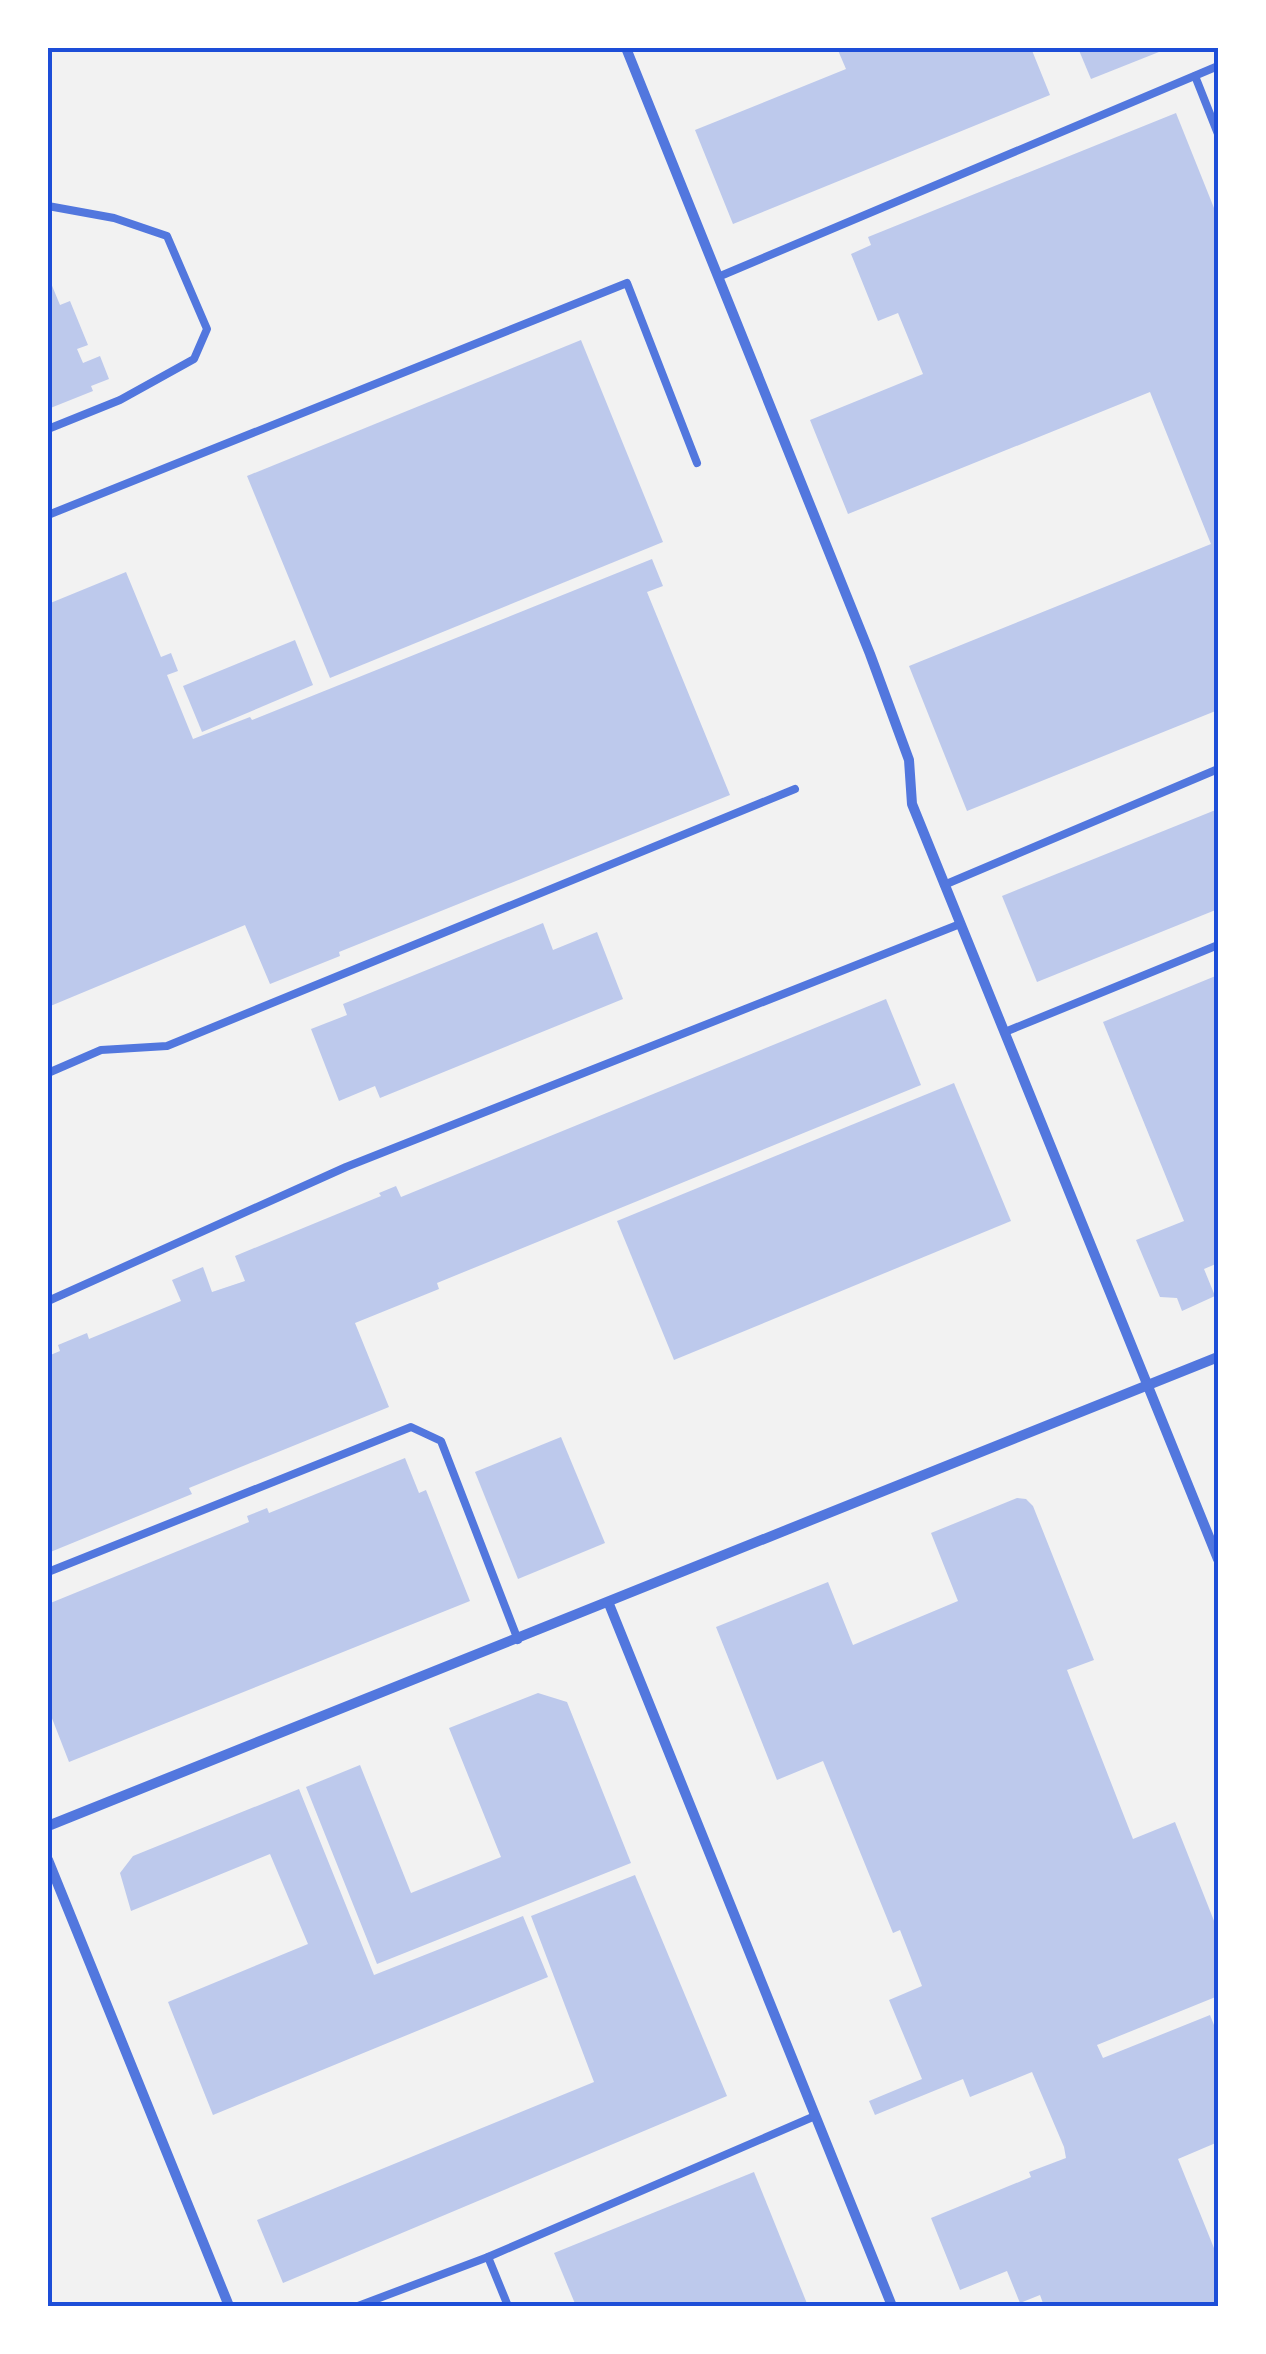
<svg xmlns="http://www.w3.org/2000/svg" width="1266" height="2354" viewBox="0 0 1266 2354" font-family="Raleway,sans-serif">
<rect width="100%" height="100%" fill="#f2f2f2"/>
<g fill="#bdc9ec">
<polygon points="837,48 1031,48 1050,95 733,224 695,130 846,69"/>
<polygon points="1078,48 1169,48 1091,79"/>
<polygon points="1176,113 1218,218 1218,710 967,811 909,666 1211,544 1150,392 848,514 810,420 923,374 898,313 878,321 851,254 871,245 868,237"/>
<polygon points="48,276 60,305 70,301 88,345 77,349 83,363 100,356 109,379 91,386 93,391 48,409"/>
<polygon points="581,340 663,542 330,678 247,476"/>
<polygon points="652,559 663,586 647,592 730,795 339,952 340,956 270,984 245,925 48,1007 48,604 126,572 161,657 171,653 178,671 167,675 193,739 250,717 252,720"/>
<polygon points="295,640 313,685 202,732 183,686"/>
<polygon points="1218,809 1218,909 1037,982 1002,896"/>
<polygon points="543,923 553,950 597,932 623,999 380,1098 375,1086 339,1101 311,1029 347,1015 343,1004"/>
<polygon points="1218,975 1218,1263 1204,1269 1215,1296 1182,1311 1177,1298 1160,1297 1136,1240 1184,1221 1103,1022"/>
<polygon points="886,999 921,1085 437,1283 439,1289 355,1323 389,1407 189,1488 192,1494 48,1553 48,1356 60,1351 58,1345 87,1333 89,1339 181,1301 172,1280 203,1267 212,1292 245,1281 235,1256 381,1196 379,1193 396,1186 401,1197"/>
<polygon points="954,1083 1011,1221 674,1360 617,1221"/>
<polygon points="561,1437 605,1543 518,1579 475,1472"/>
<polygon points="405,1458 419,1493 426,1490 470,1601 69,1762 48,1708 48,1604 249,1522 247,1516 267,1508 269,1513"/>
<polygon points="1017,1498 1026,1499 1033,1506 1094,1660 1067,1670 1133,1839 1175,1822 1218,1931 1218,1996 1097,2045 1103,2058 1210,2015 1218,2035 1218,2142 1178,2159 1218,2258 1218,2306 1044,2306 1040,2295 1020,2303 1007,2271 960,2290 931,2218 1031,2177 1029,2172 1066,2158 1064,2147 1032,2072 970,2097 963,2079 875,2115 869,2101 922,2079 889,2000 922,1986 900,1930 893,1933 823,1761 777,1780 716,1627 828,1582 853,1645 958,1601 931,1533"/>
<polygon points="538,1693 567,1702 631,1863 377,1964 306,1787 360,1765 411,1893 501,1857 449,1728"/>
<polygon points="299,1789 374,1975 523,1916 548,1977 213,2115 168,2002 308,1944 270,1854 131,1911 120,1873 133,1856"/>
<polygon points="635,1875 727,2096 283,2283 257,2220 594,2082 531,1916"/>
<polygon points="754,2172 808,2306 576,2306 554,2253"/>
</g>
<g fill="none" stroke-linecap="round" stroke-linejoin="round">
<g stroke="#5277de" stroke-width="8">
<polyline points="1195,76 1218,134"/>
<polyline points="48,206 114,218 167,236 207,329 194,359 120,400 48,429"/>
<polyline points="718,277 1218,66"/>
<polyline points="48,515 627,283 697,463"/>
<polyline points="944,885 1218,769"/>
<polyline points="1005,1032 1218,945"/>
<polyline points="48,1073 101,1050 167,1046 795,789"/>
<polyline points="48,1301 346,1167 960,924"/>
<polyline points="48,1572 411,1427 441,1441 518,1640"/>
<polyline points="488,2257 508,2306"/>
<polyline points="358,2306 488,2257 815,2116"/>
</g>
<g stroke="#5277de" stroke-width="10">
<polyline points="626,48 870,654 909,760 912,804 1218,1559"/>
<polyline points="609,1604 892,2306"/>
<polyline points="48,1826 1218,1357"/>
<polyline points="48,1860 229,2306"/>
</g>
</g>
<rect width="1266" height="2354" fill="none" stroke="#ffffff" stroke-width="100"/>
<rect x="50" y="50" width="1166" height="2254" fill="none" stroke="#1d4ed8" stroke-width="4"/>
</svg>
